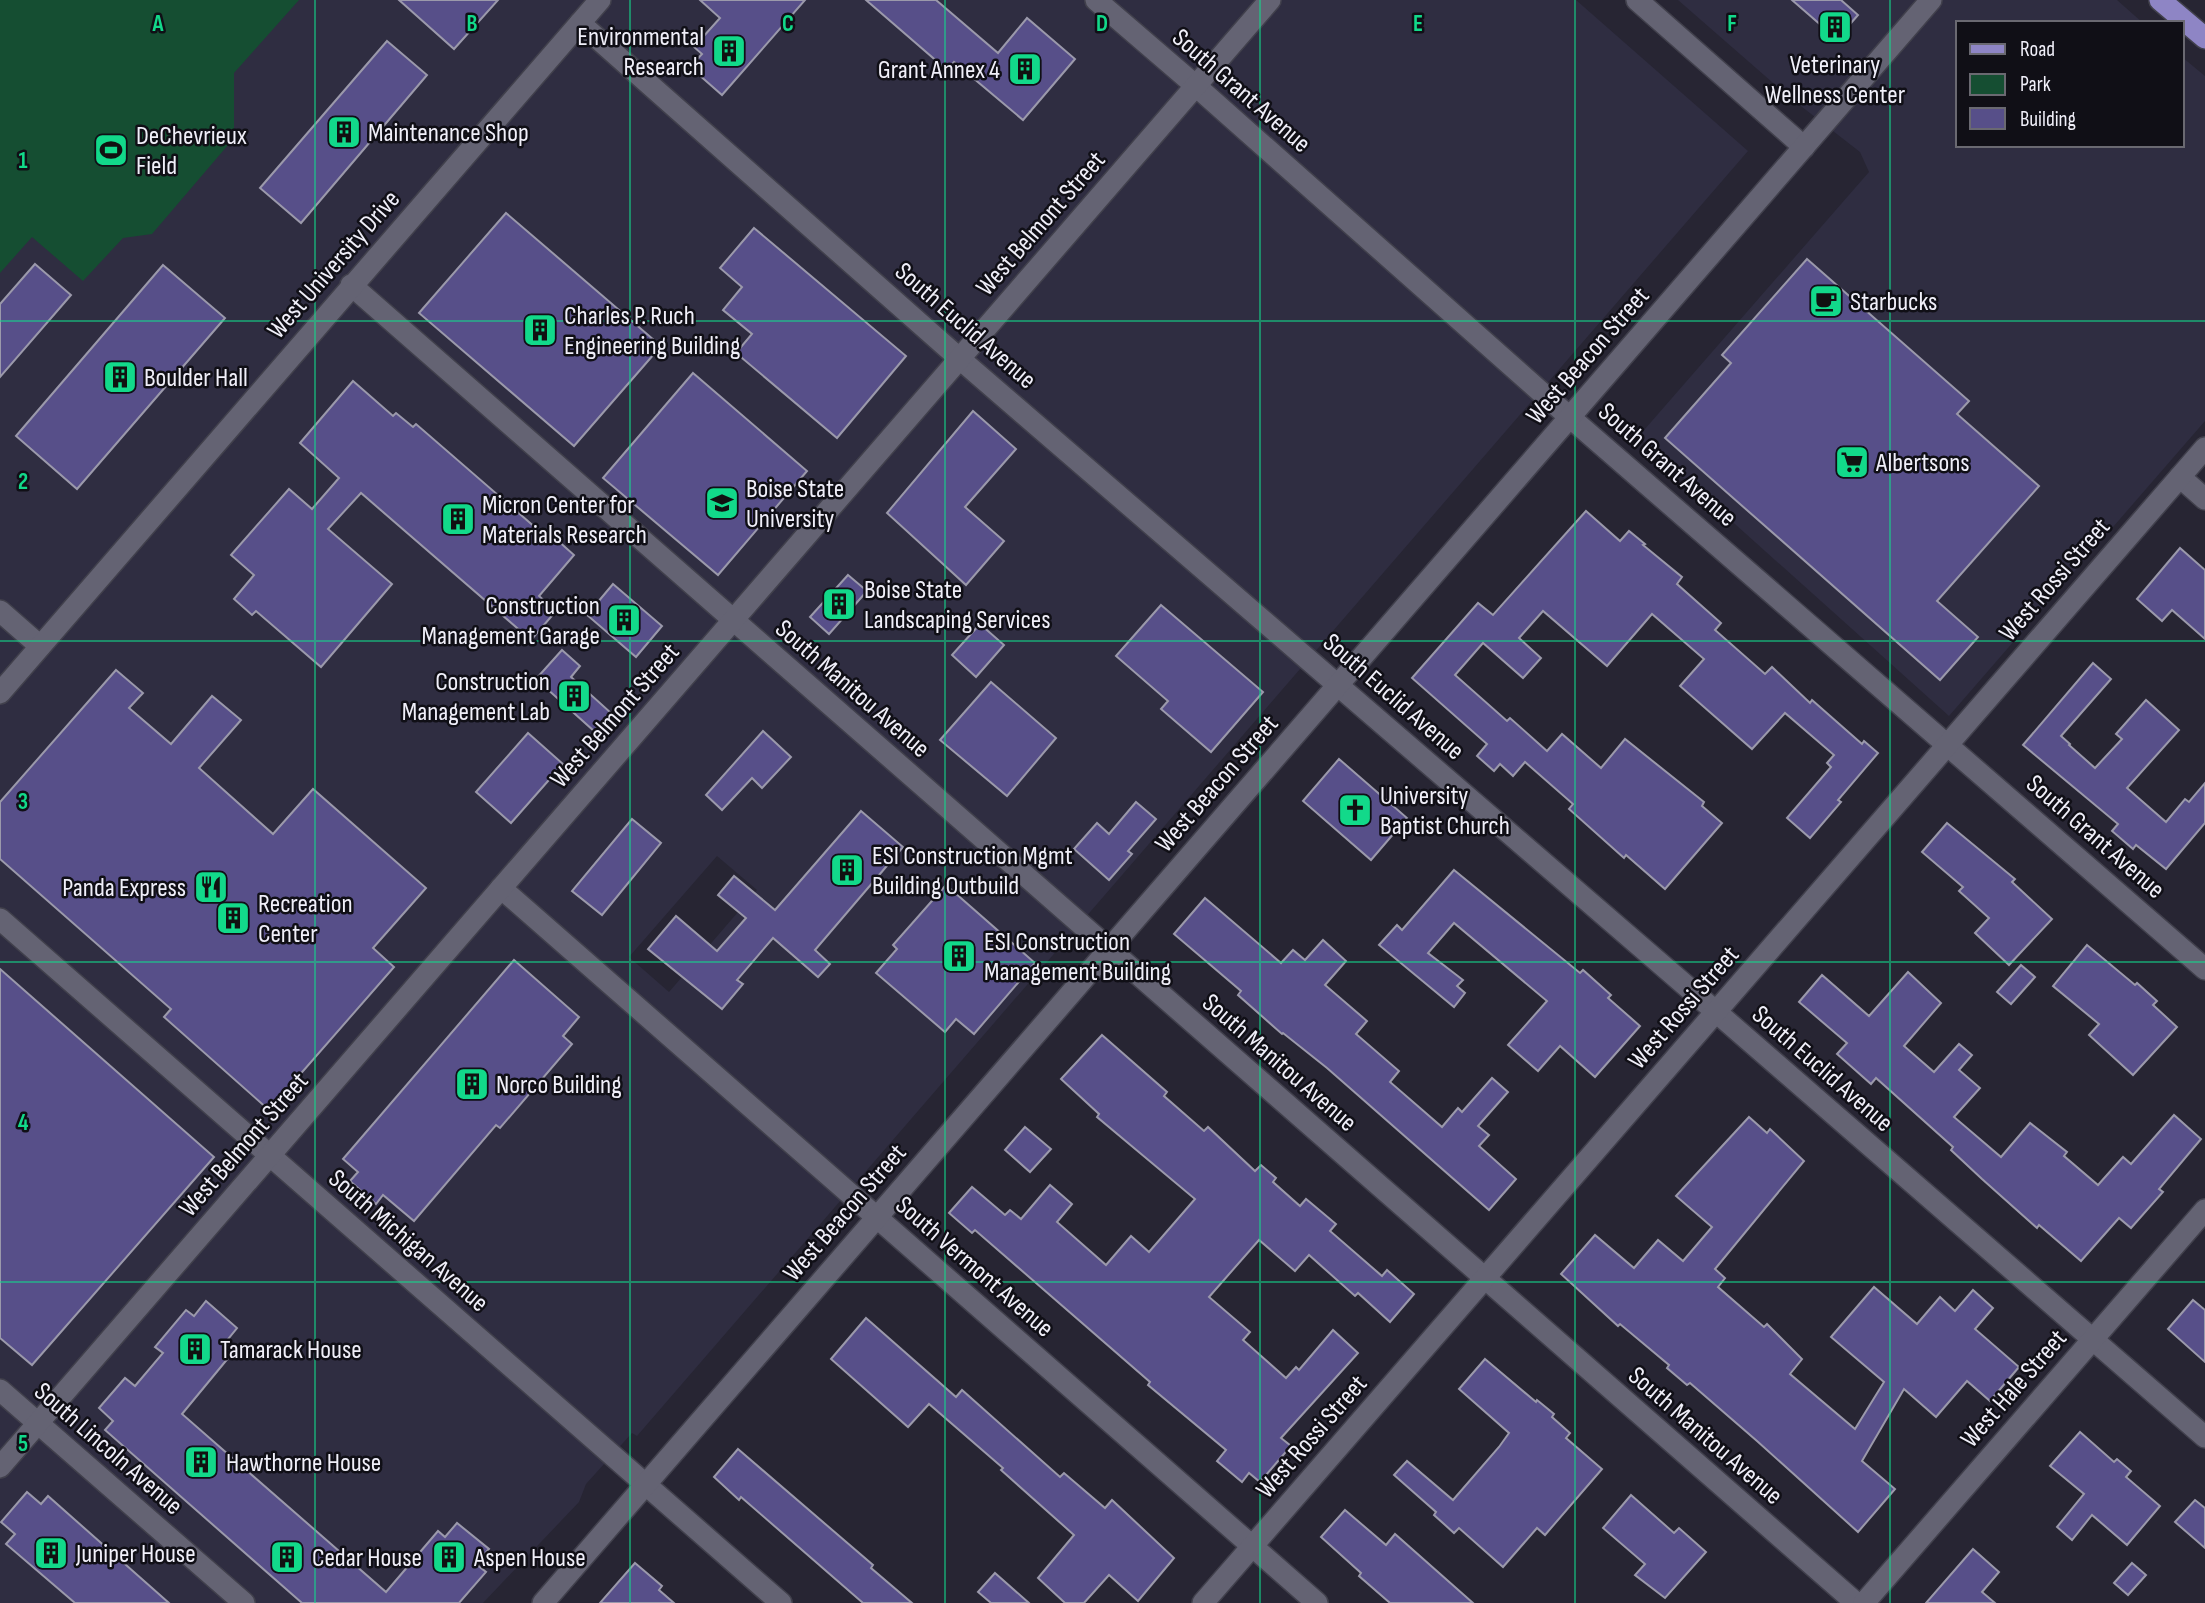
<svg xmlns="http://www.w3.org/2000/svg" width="2205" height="1603" viewBox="0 0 2205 1603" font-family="'Sofia Sans Condensed',sans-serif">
<rect width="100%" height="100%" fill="#272533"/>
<g fill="#2f2d41" fill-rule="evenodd">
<path d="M0,0h1576l172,151 -1111,1285 -5,-3 -46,51 -7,18 -96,101h-483zM717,856l40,34 -88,102 -40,-35z"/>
<polygon points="1678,0 2117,0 2143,23 1958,23 1958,145 2182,145 2182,57 2205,76 2205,421 1949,716 1638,437 1869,172 1860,152 1788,96"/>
</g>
<polygon fill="#154e32" points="0,0 299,0 234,73 234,138 152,234 123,238 83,281 32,237 0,273"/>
<g fill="#574f89" stroke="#9b99ab" stroke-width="2">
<polygon points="399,0 498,0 454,49"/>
<polygon points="700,0 805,0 722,95 690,67 702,54 694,47 720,18"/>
<polygon points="866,0 936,0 998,53 1027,18 1075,59 1023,120 954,62 947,70"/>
<polygon points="1792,0 1841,0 1858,15 1837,39"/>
<polygon points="387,41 427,75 301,223 260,188"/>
<polygon points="506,213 661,346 574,446 419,313"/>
<polygon points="754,228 906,356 837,438 736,353 752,334 723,310 742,287 720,268"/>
<polygon points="1807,259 1969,401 1957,414 2039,486 1937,601 1978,637 1940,680 1665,438 1731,363 1722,355"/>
<polygon points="35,264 71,295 0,377 0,304"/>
<polygon points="163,265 225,318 77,489 16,436"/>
<polygon points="693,373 807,471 718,575 603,478"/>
<polygon points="353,381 393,416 396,413 413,427 416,424 544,535 547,531 574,555 539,596 556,611 531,640 361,493 328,529 392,584 321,667 256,611 252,615 234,599 254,575 231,555 289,489 312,509 339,478 300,443"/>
<polygon points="973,411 1016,449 965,507 1004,541 966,585 887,513"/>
<polygon points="1586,511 1620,541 1629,531 1645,544 1643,545 1682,577 1677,584 1721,623 1715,630 1765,674 1772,667 1810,703 1812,700 1862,744 1864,741 1878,753 1838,800 1841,802 1810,838 1787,818 1831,767 1827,763 1834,755 1785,713 1752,749 1680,686 1704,659 1652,614 1607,666 1543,611 1519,638 1541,658 1523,678 1483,643 1455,675 1507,721 1510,718 1547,751 1562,734 1601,768 1625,739 1704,802 1702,806 1722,823 1665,889 1626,855 1624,858 1569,809 1573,804 1525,762 1513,776 1500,764 1494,771 1477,756 1487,744 1412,678 1478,603 1493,615"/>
<polygon points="2180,548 2205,570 2205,639 2172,610 2162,621 2137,599"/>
<polygon points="848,575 867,591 829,634 810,617"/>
<polygon points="613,584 662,626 636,657 587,615"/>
<polygon points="1161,605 1263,692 1211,752 1161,709 1168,701 1116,656"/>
<polygon points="980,624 1004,645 976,677 952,655"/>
<polygon points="562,650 580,666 571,677 611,713 594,731 536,679"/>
<polygon points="2093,663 2111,679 2061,736 2070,744 2069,745 2095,768 2122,739 2116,734 2146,700 2179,730 2127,788 2166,822 2185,799 2189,802 2205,783 2205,823 2166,869 2136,845 2133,849 2112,831 2118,824 2023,745"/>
<polygon points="116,670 143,693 129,708 171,744 212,696 241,720 199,768 273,834 313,789 426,888 373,948 394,967 269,1110 164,1017 171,1009 0,859 0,802"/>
<polygon points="991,682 1056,738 1007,796 940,740"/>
<polygon points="763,731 791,757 762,788 752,778 722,810 706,795"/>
<polygon points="528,733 563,764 511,823 476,792"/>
<polygon points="1339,759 1407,818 1371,860 1303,801"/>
<polygon points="1136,802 1156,819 1128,851 1132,854 1109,880 1074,849 1097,823 1109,834"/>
<polygon points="861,811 903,847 815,950 830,964 818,977 773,938 737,980 743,984 722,1009 648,949 676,916 717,951 746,918 718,895 734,876 775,910"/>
<polygon points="632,819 661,843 602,915 572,891"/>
<polygon points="1947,823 2015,879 2012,882 2052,919 2009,965 1975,933 1989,918 1959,891 1963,887 1922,852"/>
<polygon points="1454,870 1580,973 1583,970 1611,995 1608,998 1640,1026 1595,1077 1560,1046 1538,1071 1508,1045 1547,1001 1454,923 1428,953 1463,980 1457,986 1465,993 1454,1007 1379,945 1397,925 1402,930"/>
<polygon points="946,885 1035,963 974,1034 956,1019 945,1032 876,973 897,949 893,945"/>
<polygon points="1205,898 1281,963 1293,950 1305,960 1323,940 1346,961 1325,985 1367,1021 1356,1034 1399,1071 1390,1082 1442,1127 1458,1108 1462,1112 1492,1078 1508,1092 1478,1126 1489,1135 1479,1146 1516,1179 1489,1210 1327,1068 1283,1033 1282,1034 1238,995 1241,991 1174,934"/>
<polygon points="2087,945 2135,985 2137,983 2157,1001 2153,1005 2177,1027 2133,1075 2089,1035 2099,1024 2053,986"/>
<polygon points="514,960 579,1017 563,1036 572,1044 500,1128 496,1125 414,1221 383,1195 376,1204 350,1181 358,1172 343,1159"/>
<polygon points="2021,965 2035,977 2011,1004 1997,992"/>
<polygon points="0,969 214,1157 32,1365 0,1338"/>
<polygon points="1908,972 1941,1003 1904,1046 1934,1072 1959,1044 1972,1055 1959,1070 1980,1088 1954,1117 2001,1157 2030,1123 2067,1152 2064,1156 2098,1185 2123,1157 2131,1164 2174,1115 2201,1139 2159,1189 2163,1192 2131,1228 2119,1218 2081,1261 2039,1225 2037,1228 1982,1179 1951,1150 1953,1147 1876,1078 1871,1084 1837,1054 1847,1043 1799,1002 1822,975 1869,1016"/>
<polygon points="1102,1035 1167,1092 1164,1096 1204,1131 1208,1127 1255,1171 1261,1165 1276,1178 1273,1182 1300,1206 1306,1199 1336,1224 1330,1231 1382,1276 1387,1270 1414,1294 1390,1322 1358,1293 1355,1296 1309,1255 1295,1271 1259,1240 1209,1297 1250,1332 1243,1340 1286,1378 1296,1367 1299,1370 1333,1330 1358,1353 1281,1438 1291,1446 1260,1482 1249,1473 1242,1482 1217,1461 1226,1450 1148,1385 1150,1382 975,1230 972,1233 949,1213 972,1187 1005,1215 1010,1210 1021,1219 1050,1185 1072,1204 1057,1222 1106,1265 1131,1236 1149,1252 1195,1199 1097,1117 1099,1114 1061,1079"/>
<polygon points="1749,1117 1767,1133 1770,1129 1804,1161 1715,1269 1725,1278 1718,1287 1764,1327 1767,1324 1802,1359 1790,1374 1855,1429 1884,1382 1831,1337 1874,1287 1917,1324 1940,1297 1955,1311 1973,1290 1993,1308 1975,1329 2019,1367 1990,1401 1967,1381 1936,1417 1904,1389 1862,1461 1895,1489 1858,1532 1757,1441 1690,1383 1687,1385 1667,1368 1669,1365 1620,1324 1618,1326 1561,1274 1595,1235 1634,1268 1658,1240 1683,1261 1712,1227 1676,1196"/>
<polygon points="1025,1127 1051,1149 1030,1172 1005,1150"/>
<polygon points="2193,1300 2205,1310 2205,1362 2168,1329"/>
<polygon points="206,1301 237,1328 225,1343 234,1351 182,1414 386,1592 438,1531 445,1537 457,1523 489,1549 476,1564 486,1572 459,1603 302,1603 105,1430 113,1421 99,1408 125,1378 135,1386 163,1353 155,1347 186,1310 194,1316"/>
<polygon points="866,1318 956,1397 962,1390 1060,1477 1064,1473 1105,1508 1112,1500 1174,1558 1138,1601 1109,1575 1084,1603 1065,1603 1038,1578 1074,1535 1001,1470 1003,1468 929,1404 908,1427 831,1359"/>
<polygon points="1485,1359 1536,1402 1537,1400 1554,1414 1552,1417 1570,1433 1566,1438 1602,1469 1545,1535 1537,1528 1503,1567 1459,1528 1454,1533 1434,1515 1436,1512 1394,1475 1407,1461 1453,1500 1499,1447 1509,1433 1459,1389"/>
<polygon points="2080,1432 2114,1462 2117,1459 2131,1471 2126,1477 2160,1506 2127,1545 2092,1515 2072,1540 2057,1527 2084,1494 2050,1466"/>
<polygon points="738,1449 873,1565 871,1568 912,1603 863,1603 741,1497 739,1500 714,1477"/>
<polygon points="27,1492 41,1504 48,1496 169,1603 75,1603 6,1544 15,1534 1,1522"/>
<polygon points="1631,1495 1674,1533 1679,1528 1706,1552 1665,1598 1635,1575 1645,1564 1603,1528"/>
<polygon points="2195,1500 2205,1508 2205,1548 2175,1522"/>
<polygon points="1345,1510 1386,1545 1395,1534 1473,1603 1390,1603 1359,1576 1361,1573 1321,1537"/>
<polygon points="1973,1549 1999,1572 1982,1592 1995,1603 1926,1603"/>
<polygon points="635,1563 662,1586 659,1590 674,1603 600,1603"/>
<polygon points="2132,1563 2146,1575 2128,1595 2114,1583"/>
<polygon points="995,1573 1029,1603 991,1603 978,1592"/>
</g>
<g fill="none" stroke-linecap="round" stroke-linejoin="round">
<g stroke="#41404c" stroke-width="24">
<g id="minor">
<polyline points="1096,0 1196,86 1542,393 2205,969"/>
<polyline points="1637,0 1804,147"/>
<polyline points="580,23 960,359 1699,997 2205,1437"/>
<polyline points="351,285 1856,1603"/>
<polyline points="2180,477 2205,499"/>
<polyline points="0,611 40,646"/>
<polyline points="0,693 600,0"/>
<polyline points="501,888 1317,1603"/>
<polyline points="0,919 781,1603"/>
<polyline points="0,1390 244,1603"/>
<polyline points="0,1467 1270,0"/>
<polyline points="543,1603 1931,0"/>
<polyline points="1203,1603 2205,448"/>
<polyline points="1864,1603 2205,1210"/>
</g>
</g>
<g stroke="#41404c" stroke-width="24">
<polyline id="major" points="2160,0 2205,38"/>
</g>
<use href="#minor" stroke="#646373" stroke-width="21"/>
<use href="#major" stroke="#8e85c5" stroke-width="21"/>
</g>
<path fill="none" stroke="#12d98a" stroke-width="2" stroke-opacity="0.55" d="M315,0v1603M630,0v1603M945,0v1603M1260,0v1603M1575,0v1603M1890,0v1603M0,321h2205M0,641h2205M0,962h2205M0,1282h2205"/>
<defs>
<g id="building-square" transform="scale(1.75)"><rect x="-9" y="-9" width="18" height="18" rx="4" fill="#12d98a" stroke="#100f16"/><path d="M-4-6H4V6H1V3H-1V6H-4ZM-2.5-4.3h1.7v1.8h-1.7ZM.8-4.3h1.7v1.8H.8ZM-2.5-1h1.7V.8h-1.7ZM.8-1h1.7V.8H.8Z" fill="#111"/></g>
<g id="stadium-square" transform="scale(1.75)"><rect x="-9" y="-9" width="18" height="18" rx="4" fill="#12d98a" stroke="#100f16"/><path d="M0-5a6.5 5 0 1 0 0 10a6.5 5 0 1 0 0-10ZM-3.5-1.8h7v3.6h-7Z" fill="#111"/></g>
<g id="cafe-square" transform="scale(1.75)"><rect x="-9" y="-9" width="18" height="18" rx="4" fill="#12d98a" stroke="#100f16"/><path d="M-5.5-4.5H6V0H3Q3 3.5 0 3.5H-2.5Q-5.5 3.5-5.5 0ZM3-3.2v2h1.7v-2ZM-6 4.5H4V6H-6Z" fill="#111"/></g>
<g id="supermarket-square" transform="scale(1.75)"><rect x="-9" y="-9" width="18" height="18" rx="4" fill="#12d98a" stroke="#100f16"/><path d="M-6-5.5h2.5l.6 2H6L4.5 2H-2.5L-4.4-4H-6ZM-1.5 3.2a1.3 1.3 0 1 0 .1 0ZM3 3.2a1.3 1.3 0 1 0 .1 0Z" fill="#111"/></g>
<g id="university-square" transform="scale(1.75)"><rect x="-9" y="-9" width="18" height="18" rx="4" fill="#12d98a" stroke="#100f16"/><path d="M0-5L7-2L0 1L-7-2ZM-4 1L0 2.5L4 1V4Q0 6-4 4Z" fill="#111"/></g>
<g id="church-square" transform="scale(1.75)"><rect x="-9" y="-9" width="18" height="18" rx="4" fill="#12d98a" stroke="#100f16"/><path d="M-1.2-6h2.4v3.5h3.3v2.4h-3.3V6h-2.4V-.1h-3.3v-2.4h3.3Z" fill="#111"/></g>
<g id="restaurant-square" transform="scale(1.75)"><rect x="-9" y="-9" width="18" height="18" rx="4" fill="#12d98a" stroke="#100f16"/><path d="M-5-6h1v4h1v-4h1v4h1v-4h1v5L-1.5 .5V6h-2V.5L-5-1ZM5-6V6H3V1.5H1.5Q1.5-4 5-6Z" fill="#111"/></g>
</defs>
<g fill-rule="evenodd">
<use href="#building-square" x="1835" y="27"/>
<use href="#building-square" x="729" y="51"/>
<use href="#building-square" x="1025" y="69"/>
<use href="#building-square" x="344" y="132"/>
<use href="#stadium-square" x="111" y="150"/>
<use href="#cafe-square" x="1826" y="301"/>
<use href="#building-square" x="540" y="330"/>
<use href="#building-square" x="120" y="377"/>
<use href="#supermarket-square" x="1852" y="462"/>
<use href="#university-square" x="722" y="503"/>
<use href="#building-square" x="458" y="519"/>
<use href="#building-square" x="839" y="604"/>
<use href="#building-square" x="624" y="620"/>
<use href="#building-square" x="574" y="696"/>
<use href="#church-square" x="1355" y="810"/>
<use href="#building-square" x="847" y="870"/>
<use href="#restaurant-square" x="211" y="887"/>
<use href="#building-square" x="233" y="918"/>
<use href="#building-square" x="959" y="956"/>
<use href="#building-square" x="472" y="1084"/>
<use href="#building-square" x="195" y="1349"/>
<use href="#building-square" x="201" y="1462"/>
<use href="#building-square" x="51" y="1553"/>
<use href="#building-square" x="287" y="1557"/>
<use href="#building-square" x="449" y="1557"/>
</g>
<g text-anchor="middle" stroke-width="5" stroke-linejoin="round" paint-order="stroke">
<g font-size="26" fill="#f0eff9" stroke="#100f16" text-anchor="start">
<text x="704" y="45" text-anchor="end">Environmental<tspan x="704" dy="30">Research</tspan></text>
<text x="1835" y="73" text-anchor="middle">Veterinary<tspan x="1835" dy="30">Wellness Center</tspan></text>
<text x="1000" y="78" text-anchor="end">Grant Annex 4</text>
<text x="368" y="141">Maintenance Shop</text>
<text x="136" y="144">DeChevrieux<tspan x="136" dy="30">Field</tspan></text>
<text x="1850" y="310">Starbucks</text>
<text x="564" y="324">Charles P. Ruch<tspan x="564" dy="30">Engineering Building</tspan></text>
<text x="144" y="386">Boulder Hall</text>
<text x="1876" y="471">Albertsons</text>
<text x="746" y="497">Boise State<tspan x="746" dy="30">University</tspan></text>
<text x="482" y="513">Micron Center for<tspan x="482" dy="30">Materials Research</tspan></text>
<text x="864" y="598">Boise State<tspan x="864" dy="30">Landscaping Services</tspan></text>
<text x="600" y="614" text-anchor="end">Construction<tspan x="600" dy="30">Management Garage</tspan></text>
<text x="550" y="690" text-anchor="end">Construction<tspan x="550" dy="30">Management Lab</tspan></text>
<text x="1380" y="804">University<tspan x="1380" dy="30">Baptist Church</tspan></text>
<text x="872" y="864">ESI Construction Mgmt<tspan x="872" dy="30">Building Outbuild</tspan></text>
<text x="186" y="896" text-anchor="end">Panda Express</text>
<text x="258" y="912">Recreation<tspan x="258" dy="30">Center</tspan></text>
<text x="984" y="950">ESI Construction<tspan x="984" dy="30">Management Building</tspan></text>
<text x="496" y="1093">Norco Building</text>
<text x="220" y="1358">Tamarack House</text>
<text x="226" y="1471">Hawthorne House</text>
<text x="76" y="1562">Juniper House</text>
<text x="312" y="1566">Cedar House</text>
<text x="474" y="1566">Aspen House</text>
</g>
<g font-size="26" fill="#f0eff9" stroke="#100f16">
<text transform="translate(1242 90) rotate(41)" y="9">South Grant Avenue</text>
<text transform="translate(1040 223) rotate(-49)" y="9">West Belmont Street</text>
<text transform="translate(333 264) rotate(-49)" y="9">West University Drive</text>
<text transform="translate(966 325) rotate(41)" y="9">South Euclid Avenue</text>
<text transform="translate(1587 355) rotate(-49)" y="9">West Beacon Street</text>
<text transform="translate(1668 464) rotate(41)" y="9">South Grant Avenue</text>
<text transform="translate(2054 579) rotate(-49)" y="9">West Rossi Street</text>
<text transform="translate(853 688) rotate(41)" y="9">South Manitou Avenue</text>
<text transform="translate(1394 696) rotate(41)" y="9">South Euclid Avenue</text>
<text transform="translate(614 715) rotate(-49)" y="9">West Belmont Street</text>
<text transform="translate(1216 783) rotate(-49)" y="9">West Beacon Street</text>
<text transform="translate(2096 836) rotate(41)" y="9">South Grant Avenue</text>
<text transform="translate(1683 1007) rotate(-49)" y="9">West Rossi Street</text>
<text transform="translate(1280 1062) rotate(41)" y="9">South Manitou Avenue</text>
<text transform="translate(1823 1068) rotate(41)" y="9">South Euclid Avenue</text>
<text transform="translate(243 1144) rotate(-49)" y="9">West Belmont Street</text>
<text transform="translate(844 1212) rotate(-49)" y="9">West Beacon Street</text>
<text transform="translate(409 1240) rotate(41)" y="9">South Michigan Avenue</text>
<text transform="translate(975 1266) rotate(41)" y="9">South Vermont Avenue</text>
<text transform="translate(2013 1388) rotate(-49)" y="9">West Hale Street</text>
<text transform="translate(1706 1435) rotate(41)" y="9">South Manitou Avenue</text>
<text transform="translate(1311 1436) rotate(-49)" y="9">West Rossi Street</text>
<text transform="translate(109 1448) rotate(41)" y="9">South Lincoln Avenue</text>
</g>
</g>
<g font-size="23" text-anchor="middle" font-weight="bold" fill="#12d98a" stroke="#100f16" stroke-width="5" stroke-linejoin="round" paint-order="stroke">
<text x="158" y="31">A</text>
<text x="472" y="31">B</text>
<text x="788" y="31">C</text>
<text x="1102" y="31">D</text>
<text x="1418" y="31">E</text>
<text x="1732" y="31">F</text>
<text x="23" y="168">1</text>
<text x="23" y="489">2</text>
<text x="23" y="809">3</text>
<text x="23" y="1130">4</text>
<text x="23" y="1451">5</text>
</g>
<rect x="1956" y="21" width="228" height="126" fill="#100f16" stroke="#6a6971" stroke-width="2"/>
<rect x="1970" y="44" width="35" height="10" fill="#8e85c5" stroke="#6a6971" stroke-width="2"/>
<text x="2020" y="56" font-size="21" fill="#f0eff9">Road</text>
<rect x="1970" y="74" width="35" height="21" fill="#154e32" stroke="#6a6971" stroke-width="2"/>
<text x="2020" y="91" font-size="21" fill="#f0eff9">Park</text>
<rect x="1970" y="108" width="35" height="21" fill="#574f89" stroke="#6a6971" stroke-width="2"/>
<text x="2020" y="126" font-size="21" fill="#f0eff9">Building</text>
</svg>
